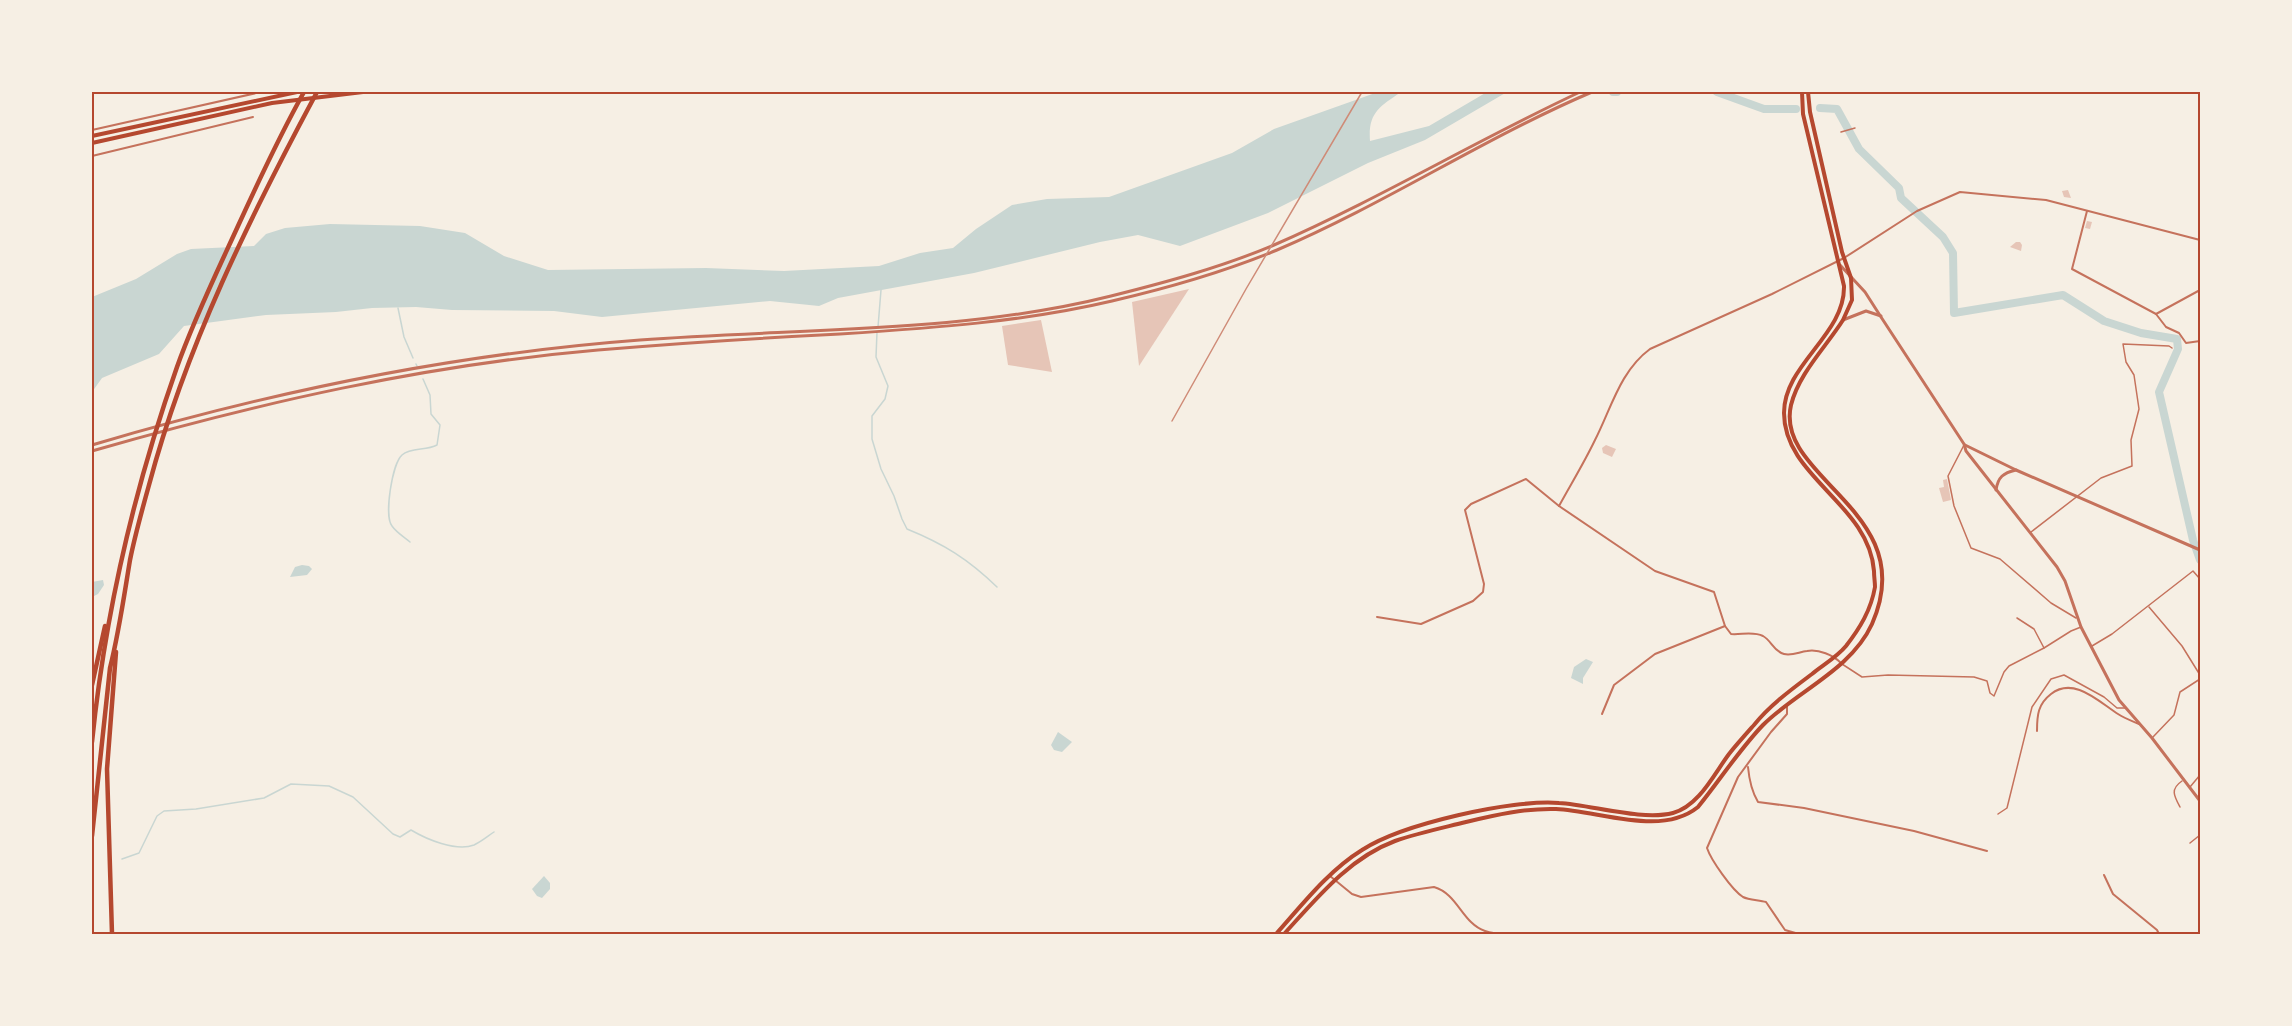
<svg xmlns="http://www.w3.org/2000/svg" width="2292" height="1026" viewBox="0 0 2292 1026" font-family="'PT Sans',sans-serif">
<rect width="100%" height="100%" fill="#f6efe4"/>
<g fill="#c9d6d2">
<path d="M1378,92h23c-22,15 -33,21 -31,49l59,-15 58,-34h20l-82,48 -57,23 -100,50 -88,33 -42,-11 -38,7 -126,31 -136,25 -19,8 -49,-5 -168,16 -48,-6 -102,-1 -36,-3 -44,1 -36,4 -70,3 -82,11 -25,28 -57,24 -10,14v-95l44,-18 41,-25 14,-5 63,-3 12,-12 19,-6 45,-4 90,2 45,7 39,23 44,14 158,-2 78,3 95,-5 41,-13 33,-5 23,-19 36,-24 35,-6 62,-2 123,-44 42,-24z"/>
<polygon points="302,565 309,566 312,569 307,575 290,577 295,567"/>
<polygon points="103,580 104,585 98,594 92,597 92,582"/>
<polygon points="1586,659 1593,662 1583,678 1583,684 1571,678 1574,667"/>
<polygon points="1058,732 1072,742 1062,752 1054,750 1051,745"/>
<polygon points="544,876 550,883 550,889 542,898 537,896 532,889"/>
</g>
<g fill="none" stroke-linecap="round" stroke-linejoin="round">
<g stroke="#c9d6d2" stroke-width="1.5">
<polyline points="398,308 404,337 413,358"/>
<polyline points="878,327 881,290"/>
<path d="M877,332l-1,25 12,29 -3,13 -13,17v23l9,30 13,27 8,23 5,10c37,15 61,30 90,58"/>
<polyline points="416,364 417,366"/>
<path d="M410,542c-6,-5 -14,-10 -18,-16 -8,-10 0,-62 10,-71 9,-8 24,-4 35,-10l3,-20 -9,-11 -1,-19 -7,-16"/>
<path d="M122,859l17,-6 18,-37 7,-5 32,-2 68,-11 27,-14 38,2 24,11 40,37 7,3 11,-7c15,9 45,22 63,15 7,-3 14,-9 20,-13"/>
</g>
<g stroke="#c9d6d2" stroke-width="8">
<polyline points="1613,92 1617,92"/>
<polyline points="1717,92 1764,109 1796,109"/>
<polyline points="1820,108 1837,109 1859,149 1899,188 1901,198 1943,237 1953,253 1954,313 2063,295 2104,321 2141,333 2177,339 2178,349 2159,392 2193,540 2200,560"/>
</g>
</g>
<g fill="#e6c5b7">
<polygon points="2068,190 2071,198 2064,197 2062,191"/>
<polygon points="2087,221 2092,222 2090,229 2085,228"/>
<polygon points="2016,242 2020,242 2022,245 2021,251 2010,247"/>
<polygon points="1189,289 1139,366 1132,302"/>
<polygon points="1041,320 1052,372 1008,365 1002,326"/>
<polygon points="1606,445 1616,449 1612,457 1603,453 1602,448"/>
<polygon points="1947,479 1951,500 1943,502 1939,488 1944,487 1943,480"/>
</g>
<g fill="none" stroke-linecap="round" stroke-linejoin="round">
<g stroke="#c5725c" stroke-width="1.5">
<polyline points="1841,132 1855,128"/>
<polyline points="1964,445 1948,476 1954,506 1971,548 2000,559 2051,603 2076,618"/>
<polyline points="2031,532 2101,478 2132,466 2131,440 2139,409 2134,375 2126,362 2123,344 2169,346 2172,348"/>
<polyline points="2149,607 2182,646 2200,675"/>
<polyline points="2017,618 2034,629 2044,648"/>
<polyline points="2092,646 2112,634 2193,571 2200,579"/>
<polyline points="1842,664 1862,677 1888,675 1974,677 1987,681 1990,693 1994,696 2004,672 2009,666 2044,648 2071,631 2081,627"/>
<polyline points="2153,737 2174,715 2180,692 2200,679"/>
<polyline points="2190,787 2200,775"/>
<path d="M2180,807c-6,-11 -10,-18 2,-26"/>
<polyline points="1998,814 2007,808 2032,707 2051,679 2064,675 2104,697 2117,708 2125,708"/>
<polyline points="2190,843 2200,835"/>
</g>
<g stroke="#c5725c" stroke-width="2">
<polyline points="92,130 261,92"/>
<polyline points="92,156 253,117"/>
<polyline points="2087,211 2072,269 2156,314 2166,327 2179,333 2186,343 2200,341"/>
<polyline points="2156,314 2200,290"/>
<path d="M1559,506c12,-22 25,-43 36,-66 16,-31 25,-69 55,-91l122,-55 72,-36 73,-47 43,-19 86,8 154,40"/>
<path d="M1377,617l44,7 52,-23 10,-9 1,-8 -19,-74 6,-6 55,-25 33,27 96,65 59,21 11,34 6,8c10,1 22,-3 32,2 9,5 10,15 21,18 8,2 15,-2 23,-3 12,-2 26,4 34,12"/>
<path d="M1787,706v8l-16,18 -33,45 -31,71c4,12 25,42 36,49 6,3 16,3 23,5l19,28 14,4"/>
<polyline points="1602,714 1614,685 1655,654 1725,626"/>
<path d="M2037,731c0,-16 1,-27 14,-37 23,-18 48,8 67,20 6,4 14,7 21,10"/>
<path d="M1748,767c1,11 4,25 10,35l46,6 110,23 73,20"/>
<polyline points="2104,875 2113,894 2157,930 2159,934"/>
<path d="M1330,876l22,18 9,3 73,-10c24,7 28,36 51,44 7,3 17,3 25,3"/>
</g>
<g stroke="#c5725c" stroke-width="3">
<polyline points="1840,265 1865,292 1881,317 1964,444 1966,451 2057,567 2065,581 2081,627 2119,700 2152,738 2200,801"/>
<polyline points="1843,320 1866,311 1881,316"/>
<path d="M92,445c178,-53 362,-91 548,-105 155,-12 320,-6 471,-44 56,-14 111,-29 163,-51 105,-46 203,-105 306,-153"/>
<polyline points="1965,445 2016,470 2200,550"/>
<path d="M92,451c166,-48 333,-86 506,-101 81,-7 162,-12 242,-16 92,-6 183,-12 272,-33 56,-13 112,-29 165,-51 108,-46 207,-112 315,-158"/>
<path d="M1996,490c2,-13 7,-17 20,-20"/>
</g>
<g stroke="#b5482f" stroke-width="4">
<path d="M1276,934c26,-29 52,-63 86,-84 40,-26 150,-51 197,-47 33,2 83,18 114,10 26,-7 41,-39 56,-59 8,-10 17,-20 25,-29 16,-20 38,-36 58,-51 11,-9 25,-17 34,-28 14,-18 25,-36 29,-59 0,-5 -1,-10 -1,-16 -5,-67 -90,-94 -90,-158 0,-49 61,-78 60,-127l-41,-172 -1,-22"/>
<path d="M1284,934c32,-35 65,-76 111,-93 23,-8 47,-13 71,-19 29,-7 60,-14 90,-13 44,2 105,28 142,-2 22,-27 41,-57 65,-82 34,-34 88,-55 109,-101 50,-113 -98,-145 -81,-219 8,-32 35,-58 52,-85l9,-20 -1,-22 -9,-26 -32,-140 -2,-20"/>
</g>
<g stroke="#b5482f" stroke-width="4">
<polyline points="92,136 297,92"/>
<polyline points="92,143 272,103 363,92"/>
</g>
<g stroke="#b5482f" stroke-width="4.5">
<polyline points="92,685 105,626"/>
<path d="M92,742c13,-128 42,-253 85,-375 17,-48 40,-95 61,-141 21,-46 42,-91 66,-134"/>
<path d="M92,836l18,-168c9,-36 14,-72 20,-108 5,-25 12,-50 19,-75 37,-139 101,-268 168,-393"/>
<polyline points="112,934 107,769 116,652"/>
</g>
<polyline stroke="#cf8b77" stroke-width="1.5" points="1172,421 1246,289 1362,92"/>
</g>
<rect width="2292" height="1026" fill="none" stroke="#f6efe4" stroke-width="186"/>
<rect x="93" y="93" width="2106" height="840" fill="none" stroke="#b5482f" stroke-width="2"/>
</svg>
